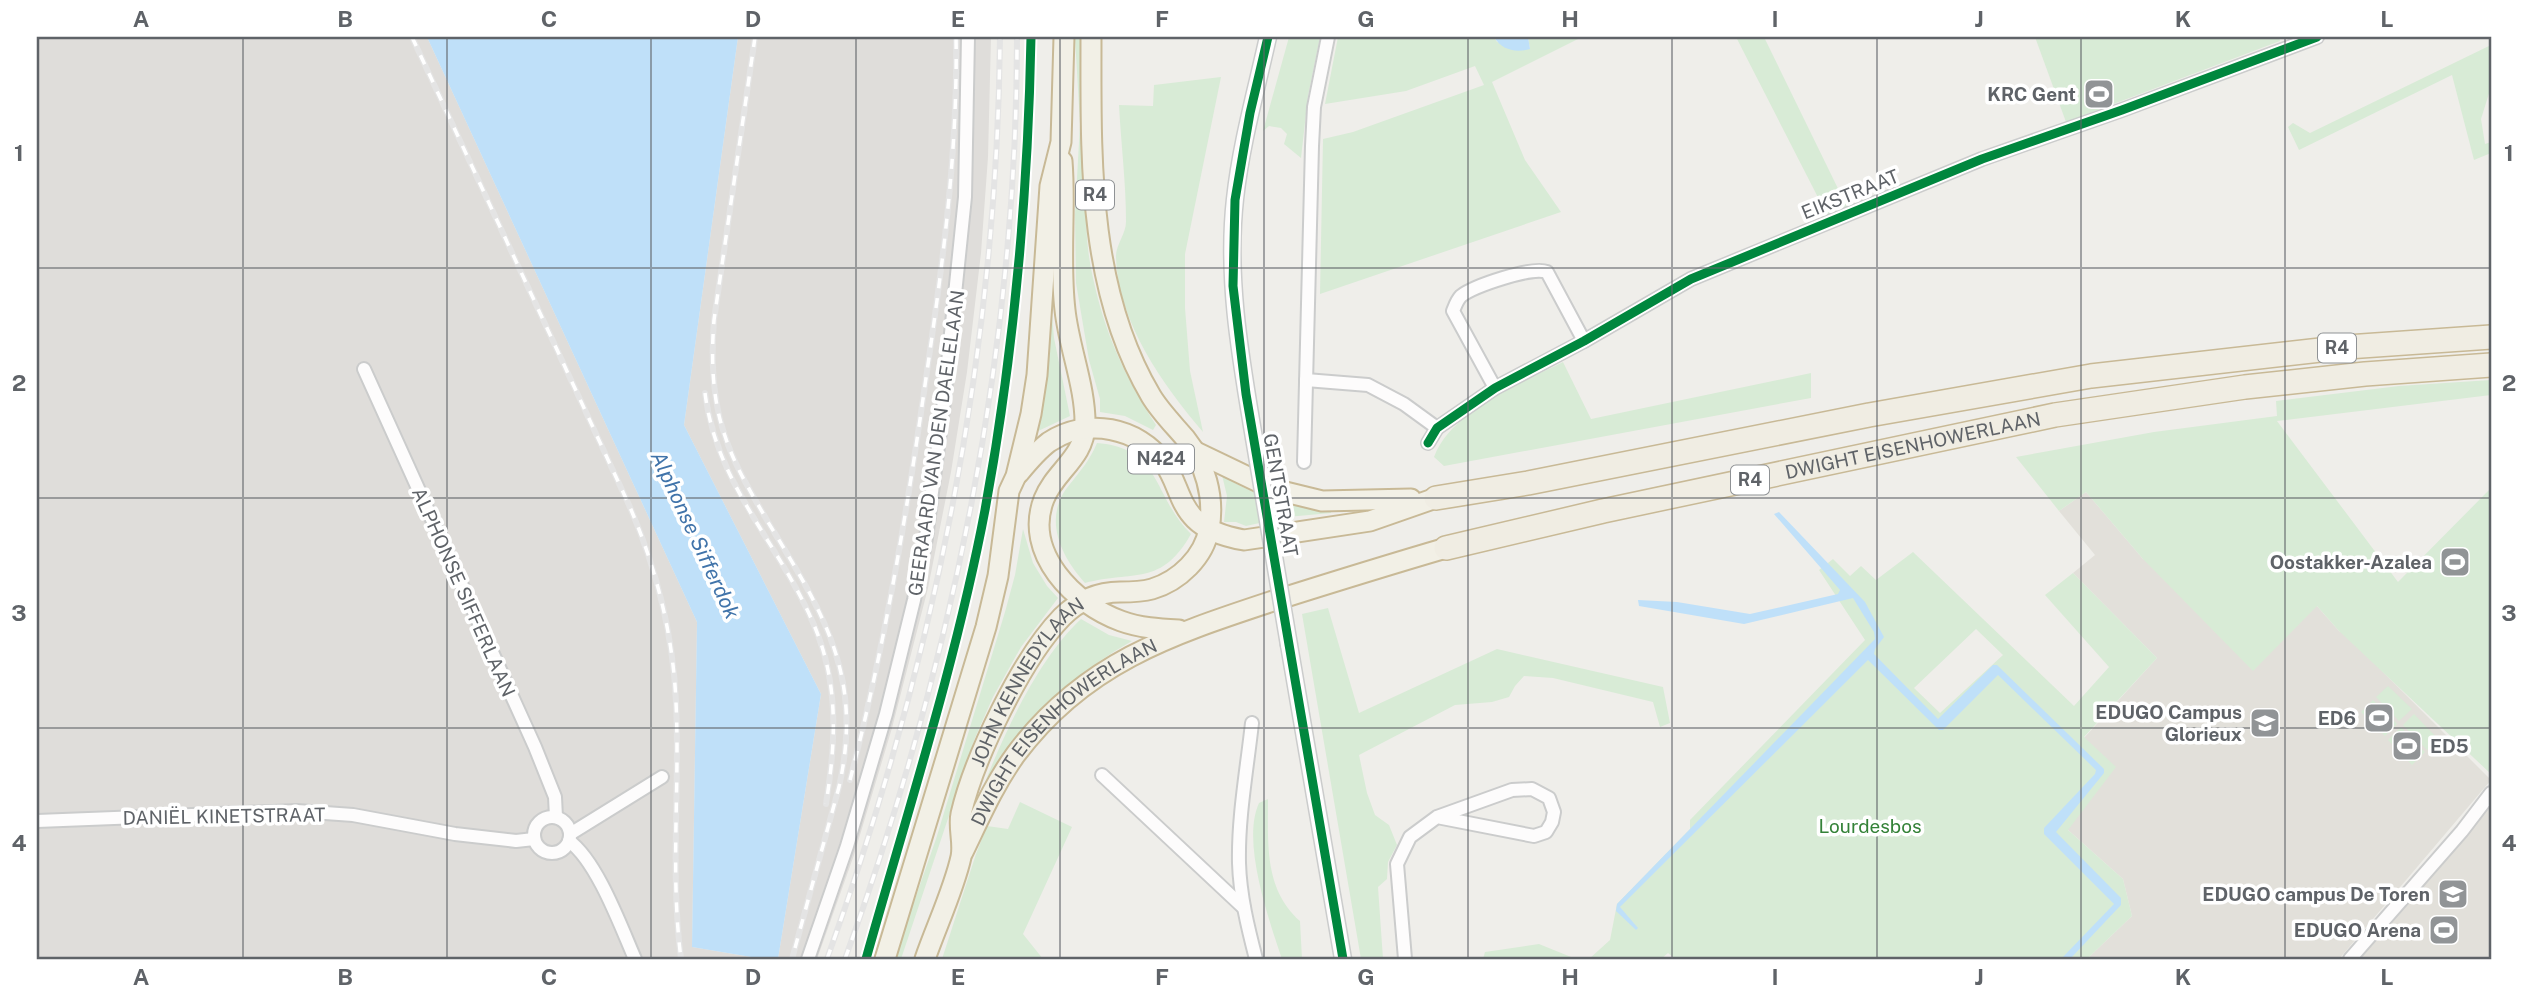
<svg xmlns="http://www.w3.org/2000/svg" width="2528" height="996" viewBox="0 0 2528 996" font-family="'Public Sans',sans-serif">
<rect width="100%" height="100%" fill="#efeeea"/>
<g fill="#dfddda">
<polygon points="37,37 427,37 697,622 692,947 763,959 37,959"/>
<polygon points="738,37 991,37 988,157 981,253 967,372 951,472 928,588 892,728 854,855 817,959 778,959 821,694 684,425"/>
</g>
<g fill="#e2e0da">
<polygon points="2086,492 2143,559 2316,605 2339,631 2346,635 2491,780 2339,959 2087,959 2132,916 2123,879 2067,829 2087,804 2084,738 2157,658 2073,573 2095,555 2059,511"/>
<polygon points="2491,806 2491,959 2357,959 2471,829"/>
</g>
<g fill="#d8ebd6" fill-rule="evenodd">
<path d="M1075,37h7c1,46 2,93 3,139 1,34 0,69 8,102 12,56 32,99 63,147l-3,5 -28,-14 -25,-4v-13l-11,-39 -13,-77 -1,-69 5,-90z"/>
<polygon points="1289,37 1320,37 1308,96 1301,158 1284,144 1287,134 1281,128 1269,126 1263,131"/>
<polygon points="1338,37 1494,37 1497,42 1530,49 1528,37 1582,37 1492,82 1525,160 1561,212 1320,294 1323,139 1353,132 1484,85 1475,66 1406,91 1325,104"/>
<polygon points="1736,37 1764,37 1847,207 1827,215"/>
<polygon points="2035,37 2279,37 2280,41 2066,122"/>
<polygon points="2491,45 2491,87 2481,119 2485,144 2491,142 2491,153 2474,160 2452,75 2299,150 2288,127 2293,123 2310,133"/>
<path d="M1221,77l-36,177v54l5,63 13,61c-40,-47 -85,-110 -87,-174 -1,-12 10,-24 10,-36 0,-39 -5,-78 -7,-117l34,1 1,-21z"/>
<polygon points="1050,315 1052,315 1054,338 1070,416 1036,432 1047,366"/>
<path d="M1563,362l28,57 220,-46v25l-367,68 -10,-9c17,-46 87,-74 129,-95z"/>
<polygon points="2491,380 2491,395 2277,421 2398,582 2491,488 2491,774 2339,631 2317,606 2253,671 2143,559 2086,492 2059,511 2016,457 2154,432 2277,416 2276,401 2399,386"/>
<path d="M1097,443c65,5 56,54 94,91 -30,53 -57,36 -106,49 -25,-28 -43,-66 -15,-99 11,-14 20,-24 27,-41z"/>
<path d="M1222,475c33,22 70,32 109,34v4l-44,4 -41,9 -10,-4h-12l3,-26z"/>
<polygon points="1023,529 1033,563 1047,586 1058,598 1021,647 993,697 975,738 901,959 894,959 936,839 1005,612 1015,575"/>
<path d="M1913,552l161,154 35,-39 -64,-72 28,-22 84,85 -73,79 32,30 -48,63 55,49 9,37 -45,43h-412l-7,-6 -7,6h-72l21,-19 7,-36 73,-75v-9l175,-180 -46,-70 14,-11 17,17 11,-10 15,14zM1976,629l27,26 -63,58 -26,-25z"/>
<polygon points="1328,608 1359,713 1497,649 1663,687 1670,723 1660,727 1653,702 1553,678 1524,676 1515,686 1509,697 1492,702 1455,705 1359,755 1367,793 1375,815 1389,825 1397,845 1388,862 1387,879 1378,887 1383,959 1361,959 1302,614"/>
<path d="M1081,619l28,16 23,6c-64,36 -113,87 -150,149 21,-55 56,-131 99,-171z"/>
<polygon points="2388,686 2412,709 2399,721 2376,697"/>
<polygon points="2373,700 2397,724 2385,736 2361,712"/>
<polygon points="2414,714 2438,739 2427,750 2403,725"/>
<polygon points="2401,727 2425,752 2412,765 2388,740"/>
<path d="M1268,799c0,45 -4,90 32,122l2,38h-20c-13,-39 -41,-117 -23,-156z"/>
<polygon points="1020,802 1072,827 1023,934 1043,959 942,959 976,854 987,826 1008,829"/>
<polygon points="1539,944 1576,959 1483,959 1485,952"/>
</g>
<g fill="#bfe0f9">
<polygon points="427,37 738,37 684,425 821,694 778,959 763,959 692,947 697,622"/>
<path d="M1494,37h34l2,12c-15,4 -28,1 -36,-12z"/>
<polygon points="1779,512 1865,602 1884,637 1875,649 1874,654 1938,719 1993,665 1997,665 2104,769 2104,773 2056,832 2121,898 2121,905 2070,959 2061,959 2114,904 2044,834 2044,828 2095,774 2096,770 1998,675 1943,730 1939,730 1868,660 1620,907 1638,928 1636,930 1616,911 1617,904 1875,639 1874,632 1853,598 1744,624 1639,606 1638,600 1677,602 1750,614 1838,594 1840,590 1774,514"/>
</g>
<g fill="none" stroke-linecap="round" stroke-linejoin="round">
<g stroke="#cbcccc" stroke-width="16">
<g id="minor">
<polyline points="364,369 535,747 555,797 556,817"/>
<polyline points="1306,380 1368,385 1404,404 1437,428"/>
<path d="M1495,388l-42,-77c2,-5 4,-11 8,-15 13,-10 71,-30 86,-24l37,69"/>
<polyline points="1428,443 1437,428 1495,388 1584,341 1691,279 1982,159 2122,110 2317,37"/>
<polyline points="1304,462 1312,146 1314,107 1328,37"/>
<path d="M1252,723c-5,46 -14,94 -13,140 1,33 9,65 17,96"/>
<polyline points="1102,775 1244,908"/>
<circle cx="552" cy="835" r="18"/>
<polyline points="37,821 297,811 353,815 455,834 516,841 534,839"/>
<polyline points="570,834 662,777"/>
<path d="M569,841c28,20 52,86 66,118"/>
<polyline points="808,959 847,846 886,714 914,600 926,538 944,401 965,197 968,37"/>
<polyline points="1405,959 1397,864 1410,837 1437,817 1512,790 1532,789 1549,798 1554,812 1552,822 1546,832 1534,836 1437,817"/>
<polyline points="2350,959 2462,831 2491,793"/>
</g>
</g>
<g stroke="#cbcccc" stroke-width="19">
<g id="tertiary">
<path d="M1254,438c-13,-78 -28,-159 -19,-239 6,-55 21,-108 33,-162"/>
<polyline points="1289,645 1343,959"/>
</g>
</g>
<g stroke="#c8b996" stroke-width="23">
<g id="trunk">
<path d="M1062,161c4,49 -3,99 3,149 4,38 21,78 20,116 -1,32 -30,45 -41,73 -21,54 30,105 77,122 19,7 38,8 58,9"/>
<polyline points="1194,451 1273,489 1322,501 1411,499"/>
<path d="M1019,473c9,-11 18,-22 30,-31 38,-25 89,-15 115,21 13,17 15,41 31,56 13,13 32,18 49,21l126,-19 66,-23"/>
<path id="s1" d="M963,852c16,-33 31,-68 53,-98 68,-91 154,-119 257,-153 57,-18 115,-36 173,-53"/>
<polyline points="885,959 986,627 998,576 1009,491 1016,476 1031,414 1037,375 1050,186 1061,142 1064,37"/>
<path id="s2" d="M925,959c11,-32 29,-70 36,-102 3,-14 -3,-30 0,-43 13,-56 61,-156 101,-197 15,-15 35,-25 58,-25 11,0 21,0 32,-3 27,-8 52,-32 57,-60 6,-32 -4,-66 -24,-91 -12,-14 -25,-27 -34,-42 -64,-108 -60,-239 -60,-359"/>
</g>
</g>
<g stroke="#c8b996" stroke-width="26">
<g id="motorway">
<polyline points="1436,498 1528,483 1869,415 2091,376 2347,347 2491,337"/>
<path id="s3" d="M1446,548l157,-37 452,-96 190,-28 120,-13 126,-9"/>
</g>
</g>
<use href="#minor" stroke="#fdfcfc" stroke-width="12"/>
<use href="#tertiary" stroke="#fdfcfc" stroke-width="16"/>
<use href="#trunk" stroke="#f2f0e6" stroke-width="19"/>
<use href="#motorway" stroke="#f0ede3" stroke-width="23"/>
<g stroke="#e4e4e4" stroke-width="6">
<g id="rail">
<path d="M412,37l217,468c27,62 44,129 47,197 4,86 -6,171 5,257"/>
<path d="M755,37l-41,283c-3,39 -2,79 11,116 10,31 27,58 43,86 55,91 96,153 71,265l-47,172"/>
<path d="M705,393c12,94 74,149 109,232 25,59 22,117 12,179"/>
<path d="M850,780c34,-131 56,-262 75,-395 17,-116 33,-231 31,-348"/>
<path d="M827,959c107,-297 170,-606 173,-922"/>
<path d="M845,959c107,-295 172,-608 172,-922"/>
</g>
</g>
<use href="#rail" stroke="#fff" stroke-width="3.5" stroke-dasharray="10" stroke-linecap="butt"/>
<g stroke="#cbcccc" stroke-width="19" stroke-linecap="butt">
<polyline id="tertiary-bridge" points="1254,438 1289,645"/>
</g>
<use href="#tertiary-bridge" stroke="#fdfcfc" stroke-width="16"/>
<g stroke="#fff" stroke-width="13">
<g id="cycleway">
<polyline points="1268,37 1250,113 1235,200 1233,286 1246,394 1343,959"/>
<polyline points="1428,443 1437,428 1495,388 1584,341 1691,279 1982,159 2122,110 2317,37"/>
<path d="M866,959c42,-149 90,-297 119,-449 29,-157 43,-314 46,-473"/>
</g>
</g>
<use href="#cycleway" stroke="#00873e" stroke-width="9"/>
</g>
<path fill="none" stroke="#5f6368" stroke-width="2" stroke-opacity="0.55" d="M243,37v922M447,37v922M651,37v922M856,37v922M1060,37v922M1264,37v922M1468,37v922M1672,37v922M1877,37v922M2081,37v922M2285,37v922M37,268h2454M37,498h2454M37,728h2454"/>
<defs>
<g id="stadium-square" transform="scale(1.575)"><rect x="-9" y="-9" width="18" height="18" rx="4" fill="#919496" stroke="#fff"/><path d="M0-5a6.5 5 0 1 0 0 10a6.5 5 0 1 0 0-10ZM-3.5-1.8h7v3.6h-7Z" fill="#fff"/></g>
<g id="school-square" transform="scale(1.575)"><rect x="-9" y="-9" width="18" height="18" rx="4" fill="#919496" stroke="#fff"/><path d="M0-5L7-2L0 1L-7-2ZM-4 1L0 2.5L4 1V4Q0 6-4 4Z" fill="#fff"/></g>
</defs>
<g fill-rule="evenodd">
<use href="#stadium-square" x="2099" y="94"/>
<use href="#stadium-square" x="2455" y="562"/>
<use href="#stadium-square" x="2379" y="718"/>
<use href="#school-square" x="2265" y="723"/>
<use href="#stadium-square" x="2407" y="746"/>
<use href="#school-square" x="2453" y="894"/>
<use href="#stadium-square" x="2444" y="930"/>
</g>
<g text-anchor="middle" stroke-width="7" stroke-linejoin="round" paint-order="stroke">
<g fill="#fff" stroke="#8f9295" stroke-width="2">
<rect x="1076" y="180.5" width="38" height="29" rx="5"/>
<rect x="2318" y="333.5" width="38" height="29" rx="5"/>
<rect x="1128" y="444.5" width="66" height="29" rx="5"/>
<rect x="1731" y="465.5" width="38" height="29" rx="5"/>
</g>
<g font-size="18" font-weight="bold" fill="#5f6368">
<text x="1095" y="201">R4</text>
<text x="2337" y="354">R4</text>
<text x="1161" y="465">N424</text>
<text x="1750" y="486">R4</text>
</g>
<g font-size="19" font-weight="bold" fill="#5f6368" stroke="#fff" text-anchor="end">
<text x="2076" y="101">KRC Gent</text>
<text x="2432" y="569">Oostakker-Azalea</text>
<text x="2242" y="719">EDUGO Campus<tspan x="2242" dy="22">Glorieux</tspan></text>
<text x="2356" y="725">ED6</text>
<text x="2430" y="753" text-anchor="start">ED5</text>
<text x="2430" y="901">EDUGO campus De Toren</text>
<text x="2421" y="937">EDUGO Arena</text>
</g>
<g font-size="19" fill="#5f6368" stroke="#fff">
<text transform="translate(1850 194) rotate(-22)" y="7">EIKSTRAAT</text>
<text transform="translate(936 443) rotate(-82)" y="7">GEERAARD VAN DEN DAELELAAN</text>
<text dy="7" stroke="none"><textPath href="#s3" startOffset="478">DWIGHT EISENHOWERLAAN</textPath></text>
<text transform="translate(1281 495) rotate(80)" y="7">GENTSTRAAT</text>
<text transform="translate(464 592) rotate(66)" y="7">ALPHONSE SIFFERLAAN</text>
<text dy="7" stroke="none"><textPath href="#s2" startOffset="301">JOHN KENNEDYLAAN</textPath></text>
<text dy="7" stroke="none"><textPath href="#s1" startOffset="161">DWIGHT EISENHOWERLAAN</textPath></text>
<text transform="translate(224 816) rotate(-1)" y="7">DANIËL KINETSTRAAT</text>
</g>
<g font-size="19" fill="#348238" stroke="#fff">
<text x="1870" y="833">Lourdesbos</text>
</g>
<g font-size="21" font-style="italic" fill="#4174aa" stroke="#fff">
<text transform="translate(695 535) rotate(65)" y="7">Alphonse Sifferdok</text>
</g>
</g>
<rect width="2528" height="996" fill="none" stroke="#ffffff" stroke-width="77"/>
<rect x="38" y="38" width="2452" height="920" fill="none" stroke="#5f6368" stroke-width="2.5"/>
<g font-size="23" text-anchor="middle" font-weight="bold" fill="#5f6368">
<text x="141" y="27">A</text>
<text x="345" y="27">B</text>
<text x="549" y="27">C</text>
<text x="753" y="27">D</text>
<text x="958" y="27">E</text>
<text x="1162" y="27">F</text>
<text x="1366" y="27">G</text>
<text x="1570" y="27">H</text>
<text x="1775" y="27">I</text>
<text x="1979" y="27">J</text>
<text x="2183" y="27">K</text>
<text x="2387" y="27">L</text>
<text x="19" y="161">1</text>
<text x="2509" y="161">1</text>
<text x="19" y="391">2</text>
<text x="2509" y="391">2</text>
<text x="19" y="621">3</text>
<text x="2509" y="621">3</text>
<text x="19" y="851">4</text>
<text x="2509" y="851">4</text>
<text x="141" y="985">A</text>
<text x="345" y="985">B</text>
<text x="549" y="985">C</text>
<text x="753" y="985">D</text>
<text x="958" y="985">E</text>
<text x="1162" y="985">F</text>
<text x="1366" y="985">G</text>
<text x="1570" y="985">H</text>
<text x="1775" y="985">I</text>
<text x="1979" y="985">J</text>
<text x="2183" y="985">K</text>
<text x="2387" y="985">L</text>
</g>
</svg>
